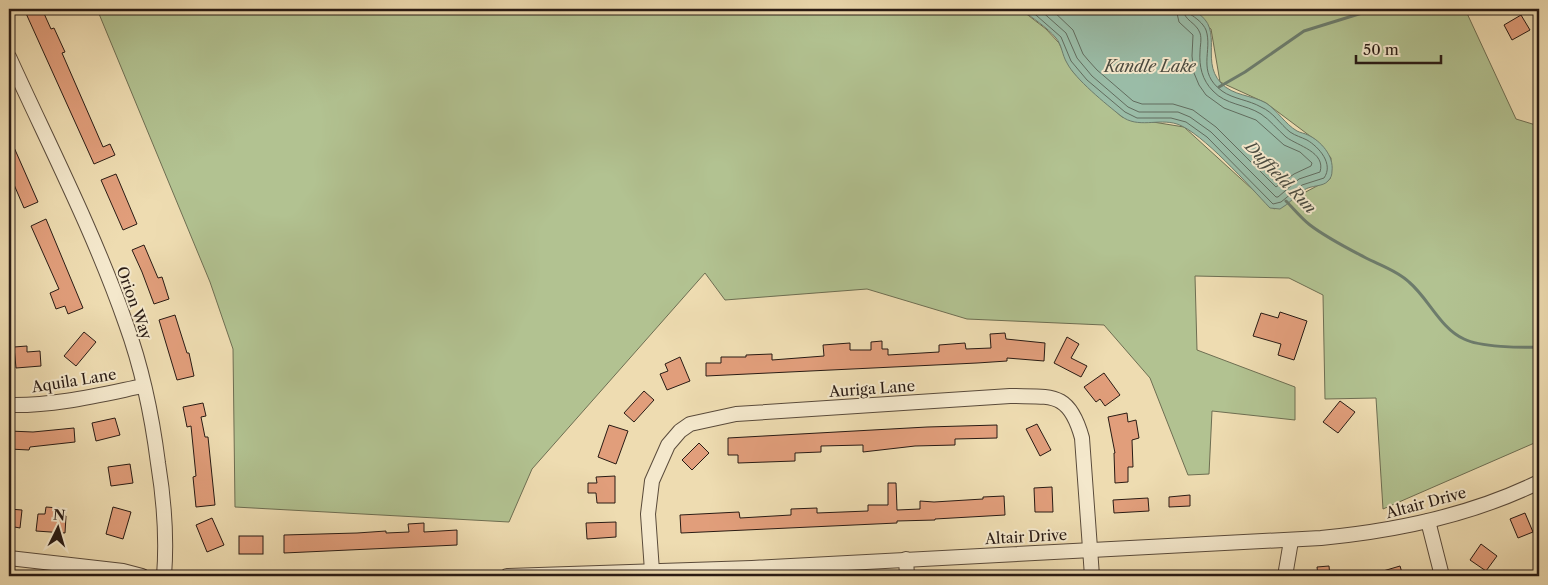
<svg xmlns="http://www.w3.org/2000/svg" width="1548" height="585" viewBox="0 0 1548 585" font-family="'Libre Caslon Text',serif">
<rect width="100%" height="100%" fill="#eedcb1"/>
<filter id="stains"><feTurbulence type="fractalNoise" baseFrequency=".004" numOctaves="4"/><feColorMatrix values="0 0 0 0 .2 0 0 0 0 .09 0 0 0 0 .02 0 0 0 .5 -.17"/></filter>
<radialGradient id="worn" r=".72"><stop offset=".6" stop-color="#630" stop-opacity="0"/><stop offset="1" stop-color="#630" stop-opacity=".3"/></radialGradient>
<polygon fill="#b2c291" stroke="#6e6e52" points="97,9 1020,9 1046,29 1059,43 1073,72 1122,117 1184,127 1274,209 1330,179 1331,158 1318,142 1266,103 1220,82 1211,29 1180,9 1465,9 1516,119 1539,126 1539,441 1383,509 1376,398 1325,399 1323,295 1289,278 1195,276 1197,350 1295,387 1295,420 1212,411 1209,474 1188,475 1150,378 1104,325 967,319 867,289 725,300 705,273 532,469 509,522 235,507 233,349 210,282"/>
<path fill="#9abca7" stroke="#6d7c6c" d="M1021,9h168c40,15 9,50 32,74 12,13 31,12 45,20 12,8 19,21 31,28 4,2 7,2 11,4 13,6 26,21 24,36 0,4 -1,7 -4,10 -5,6 -17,4 -24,9 -9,6 -15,14 -24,19l-10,-1c-20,-21 -68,-76 -93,-84 -19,-6 -39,5 -56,-8 -15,-12 -46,-37 -54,-53 -5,-8 -5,-18 -11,-25 -9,-11 -24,-20 -35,-29z"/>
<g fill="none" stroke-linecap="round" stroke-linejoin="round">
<g stroke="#626c5e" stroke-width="1">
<path d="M1029,9l32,28 10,24 16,19 38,32 12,6h34l15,4 21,15 66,67 8,-2 21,-17 22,-7c10,-14 -5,-31 -17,-38 -6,-3 -11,-4 -17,-8 -10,-8 -17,-20 -29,-25 -12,-7 -28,-8 -39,-16 -26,-19 -9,-40 -16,-61 -3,-7 -10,-12 -16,-16l-1,-5"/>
<path d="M1039,9l27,24 11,25 15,18 36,31 11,5h39l12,5 21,15 65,65h2l21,-18 21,-7c6,-20 -22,-26 -34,-35 -9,-8 -16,-17 -25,-23 -16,-10 -35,-9 -48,-23 -11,-11 -14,-25 -13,-39 0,-6 2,-13 0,-19 -4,-11 -16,-12 -17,-24"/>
<polyline points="1051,9 1073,30 1083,54 1088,60 1097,70 1133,101 1142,104 1173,104 1193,110 1216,127 1276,187 1294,174 1311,166 1312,163 1300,152 1284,145 1256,120 1224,108 1206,95 1199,85 1194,73 1192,56 1193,35 1179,22 1176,9"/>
</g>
<g stroke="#6d7c6c" stroke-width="3">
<polyline points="1219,87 1245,72 1304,31 1375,9"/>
<path d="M1286,201c8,8 15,17 24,24 17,13 37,23 56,33 14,7 32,13 43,24 20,17 31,46 55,57 16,8 57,9 75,8"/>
</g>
</g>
<g fill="#e19e7b" stroke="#291b14">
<polygon points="24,9 42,9 51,29 54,28 65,52 62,53 103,147 110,144 115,155 94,164"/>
<polygon points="1521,15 1530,30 1512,40 1504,25"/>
<polygon points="9,136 38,202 24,208 9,173"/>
<polygon points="116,174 137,224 123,230 101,180"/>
<polygon points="46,219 83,308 68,314 65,306 56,309 50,293 59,289 31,226"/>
<polygon points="144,245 158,278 162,277 169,299 154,304 142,272 132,250"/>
<polygon points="1280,312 1307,321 1294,360 1278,355 1281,344 1253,336 1261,313 1278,318"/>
<polygon points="175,315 187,353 189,353 194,376 177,380 159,320"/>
<polygon points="84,332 96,342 76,366 64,356"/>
<polygon points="1005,333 1006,339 1045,343 1044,361 1007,358 1007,361 977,363 706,376 706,363 721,363 721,357 746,357 746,355 772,354 772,360 824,356 823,345 850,343 850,350 871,350 871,342 882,341 882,349 888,349 888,355 939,352 939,345 965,343 966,349 991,348 990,334"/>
<polygon points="1067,337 1079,344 1071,358 1087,366 1081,377 1054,363"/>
<polygon points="27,346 27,352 40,351 41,366 16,368 14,347"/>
<polygon points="680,357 690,381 667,390 660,374 668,371 665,364"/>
<polygon points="1104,373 1120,395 1105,406 1100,399 1096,402 1084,387"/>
<polygon points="644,391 654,400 634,422 624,413"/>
<polygon points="1340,401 1355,412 1338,433 1323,422"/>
<polygon points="203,403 206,416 201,417 205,437 208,437 215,505 196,507 193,477 196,476 191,426 187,427 183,407"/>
<polygon points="1127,413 1128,422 1136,420 1139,438 1132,440 1133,467 1128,467 1128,482 1115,483 1114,453 1115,453 1108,417"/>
<polygon points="115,418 120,435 96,441 92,423"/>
<polygon points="1037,424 1051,450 1040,456 1026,429"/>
<polygon points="609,425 628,431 616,464 598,457"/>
<polygon points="997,425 997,438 955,439 955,445 915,446 863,452 863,445 821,446 821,452 795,453 795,461 738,463 738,455 728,455 728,438 927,427"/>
<polygon points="74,428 75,442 30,447 29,450 9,449 9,431 33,432"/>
<polygon points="699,443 709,453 692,470 682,460"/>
<polygon points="130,464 133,483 111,486 108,467"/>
<polygon points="615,476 615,503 597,503 596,493 588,493 588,483 597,483 596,477"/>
<polygon points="888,483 896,483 897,510 920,509 920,501 934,502 983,499 983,497 1004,496 1005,515 935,519 935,520 897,521 897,523 681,533 680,515 739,512 740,518 791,515 791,509 817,508 817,513 868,511 868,505 888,505"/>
<polygon points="1052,487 1053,512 1035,512 1034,488"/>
<polygon points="1190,495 1190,506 1169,507 1169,497"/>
<polygon points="1148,498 1149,511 1114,513 1113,500"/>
<polygon points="46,507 59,508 59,515 66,516 65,533 36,531 38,514 45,514"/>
<polygon points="113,507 131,512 123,539 106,534"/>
<polygon points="9,509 22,510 20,528 9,526"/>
<polygon points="1525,513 1533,532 1518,538 1510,519"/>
<polygon points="212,518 224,545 207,552 196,525"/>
<polygon points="616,522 616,537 587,539 586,523"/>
<polygon points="424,523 424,532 457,530 457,545 284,553 284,535 357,533 386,531 386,533 409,532 408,524"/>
<rect x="239" y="536" width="24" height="18"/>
<polygon points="1481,544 1497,556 1486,571 1470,560"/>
<polygon points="1329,566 1330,576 1318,576 1317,567"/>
<polygon points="1400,566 1403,576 1373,576 1373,574"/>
</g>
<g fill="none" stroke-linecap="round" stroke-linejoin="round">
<g stroke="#5a4b3b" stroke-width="16">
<g id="minor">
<path d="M9,57c40,88 85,175 117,267 16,44 26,92 32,139 6,37 9,76 6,113"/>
<path d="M9,405c46,1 90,-10 134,-19"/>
<polyline points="1428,521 1442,576"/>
<polyline points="9,558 123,571 142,576"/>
<polyline points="906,559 907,576"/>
<path d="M652,571l-4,-57 4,-33 16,-36 12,-14 10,-7 46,-10 274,-18c42,1 59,-5 72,42l10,138"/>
<path d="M507,576l245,-8 569,-30c74,-7 151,-23 218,-56"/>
<polyline points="1285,576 1291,541"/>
</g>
</g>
<use href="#minor" stroke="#f4e8cc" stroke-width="14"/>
</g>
<g text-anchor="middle" stroke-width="4" stroke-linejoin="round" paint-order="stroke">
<g font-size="15" fill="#291b14" stroke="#f4e8cc">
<text transform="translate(134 303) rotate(70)" y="5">Orion Way</text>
<text transform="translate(74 381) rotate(-9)" y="5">Aquila Lane</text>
<text transform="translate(872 389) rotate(-4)" y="5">Auriga Lane</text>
<text transform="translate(1426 503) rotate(-15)" y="5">Altair Drive</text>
<text transform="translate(1026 537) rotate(-3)" y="5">Altair Drive</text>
</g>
<g font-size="16" font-style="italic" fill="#4b4b40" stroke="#f4e8cc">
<text x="1150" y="72">Kandle Lake</text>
<text transform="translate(1281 177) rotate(46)" y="6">Duffield Run</text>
</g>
</g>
<rect width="1548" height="585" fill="none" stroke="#eedcb1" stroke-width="30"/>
<rect x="10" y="10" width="1528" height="565" fill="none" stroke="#291b14" stroke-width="2.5"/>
<rect x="15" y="15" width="1518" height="555" fill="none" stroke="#291b14"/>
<g transform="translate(58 528) rotate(5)" stroke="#f4e8cc" stroke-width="4" paint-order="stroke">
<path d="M0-4L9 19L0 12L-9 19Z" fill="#291b14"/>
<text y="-8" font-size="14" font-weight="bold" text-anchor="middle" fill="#291b14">N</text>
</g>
<path d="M1356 55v8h85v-8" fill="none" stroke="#291b14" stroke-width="2.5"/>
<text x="1363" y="55" font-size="15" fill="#291b14" stroke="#f4e8cc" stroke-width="4" paint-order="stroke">50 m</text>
<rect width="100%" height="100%" filter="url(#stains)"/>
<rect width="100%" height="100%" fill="url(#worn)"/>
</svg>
